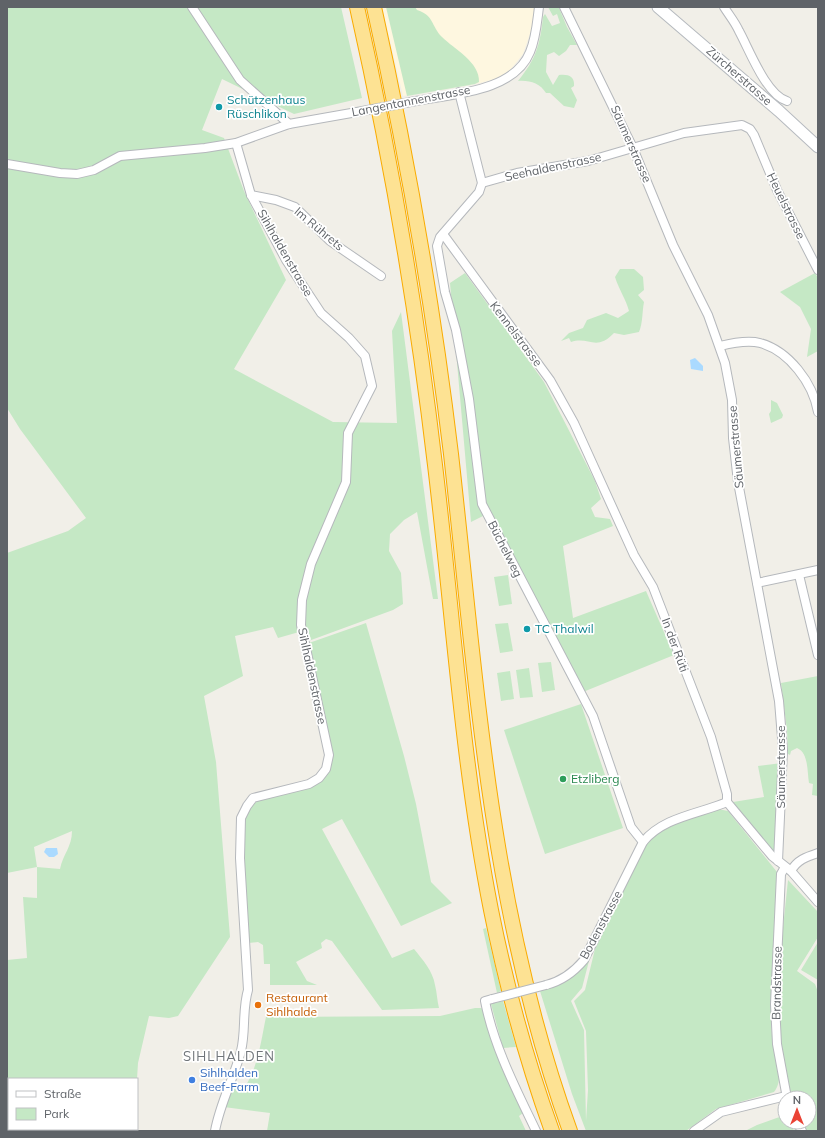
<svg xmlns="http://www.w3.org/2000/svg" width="825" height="1138" viewBox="0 0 825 1138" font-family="Mulish,sans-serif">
<rect width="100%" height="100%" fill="#f1efe8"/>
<polygon fill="#fef7e0" points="382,7 535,7 532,28 523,54 511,69 498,78 480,83 403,96"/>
<g fill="#c5e8c5" fill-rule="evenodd">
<path d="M7,7h334l21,91 -68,16 -72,-35 -20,51 22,8 20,53 42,89 -52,89 99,53 64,1 -5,-92 9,-19 37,287h-5l-16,-87 -13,8 -14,14 -1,17 12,22 2,31 -10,6 -90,33 -4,-11 -21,6 -5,-11 -38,9 8,40 -39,20 12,66 14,175 -52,79 -9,2 -20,-2 -11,47 -1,16h-128v50h128l2,2h-132v-171l20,-2 -4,-61 14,1v-31l-30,6v-320l61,-22 18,-13 -66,-89 -13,-21zM72,831c0,16 -9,23 -12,38l-23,-2 -3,-20z"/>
<path d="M386,7h29l2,3c17,5 14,16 25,27 12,12 38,25 37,45l-4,2 -68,12z"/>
<path d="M548,7l11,1 8,19 10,18h-7l-4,6 -7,5 -5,-4 -7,3 -1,17 7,13 6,-10c9,-1 16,1 15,11l-3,2 6,12 -3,8 -10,-2 -14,-13h-4c-6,-10 -17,-13 -28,-12 18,-22 22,-36 25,-64l2,-3 7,12 8,-3 -3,-9 -4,2z"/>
<path d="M620,269h14l9,8 1,13 -6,5 6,7c-2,10 -1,20 -5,30l-15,3 -10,-2c-18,19 -25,3 -43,9l-2,-4 -8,3 8,-8 14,-5 4,-8 19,-7 12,5 11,-7c-3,-12 -10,-21 -14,-34z"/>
<polygon points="465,273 544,382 595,481 601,499 591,508 595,517 610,519 613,526 563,546 573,618 646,591 674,655 583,692 489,513 471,522 450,283"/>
<polygon points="815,273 818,278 818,351 807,357 811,329 800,307 780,292"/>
<polygon points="771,400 777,403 783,415 782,418 771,423 769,414 771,411"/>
<polygon points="508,575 512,604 499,606 494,577"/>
<path d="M366,623l38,133 12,48 15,78 21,21 -51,23 -59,-107 -20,10 70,129 22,-9c8,10 19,22 21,36 2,8 2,15 4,23l-57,2 -50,-69 -6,-2 -5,4 1,5 -26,14 11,19 10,4h-47v-21h-6l-1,-19 -5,-3 -10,1 -4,-49v-77c12,-27 41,-19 64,-30 8,-3 16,-16 21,-22l-20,-122z"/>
<polygon points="508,623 513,651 500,653 495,624"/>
<polygon points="551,662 555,690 542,692 538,663"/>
<polygon points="529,668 533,697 520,698 516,670"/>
<polygon points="510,671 514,699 501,701 497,673"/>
<path d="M818,676v120l-6,-1 1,-11 -4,-1c-2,-11 0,-30 -12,-35l-6,3 -1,4 -2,-1 -1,-24 -6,-47z"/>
<polygon points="581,704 623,828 545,854 504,730"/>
<polygon points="782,763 775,853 772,852 733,802 764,797 758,766"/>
<path d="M718,809l10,2 49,61 -6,142c1,7 0,15 1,22 2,16 14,41 2,56l-58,17 -30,22h-100l-14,-37 -32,-103c21,-7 38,-15 50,-34l-8,31 -11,13 13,29 2,91 2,-31 -2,-59 -12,-30 11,-11 10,-41 50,-104 10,-13 17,-8z"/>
<polygon points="788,880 818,912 818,937 797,971 815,984 818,992 818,1131 795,1131 793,1122 809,1122 809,1098 788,1098 777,1053 779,966"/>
<polygon points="486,928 501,991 497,993 483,929"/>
<polygon points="818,942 818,980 801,970"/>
<polygon points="503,1001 516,1047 503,1048 491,1004"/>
<path d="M475,1008h6l3,2 24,72 15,31 -4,3 7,15h-259l3,-18 -46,-6 8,-23 12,4c14,-20 17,-47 22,-71l174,-1z"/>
<polygon points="785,1115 785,1122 791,1122 794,1131 745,1131 757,1125"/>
</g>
<g fill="#aadaff">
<polygon points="695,358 703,366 703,371 691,369 690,360"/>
<polygon points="46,848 57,848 58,854 54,857 49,857 44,852"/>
</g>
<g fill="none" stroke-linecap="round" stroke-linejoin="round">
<g stroke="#b5b8bc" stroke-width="10">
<g id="minor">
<polyline points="192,7 240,80 289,124"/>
<polyline points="564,7 633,148 673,245 708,315 725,363 732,400 733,438 738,482 779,701 783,750 778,861"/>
<path d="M724,7c5,8 11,15 15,24 10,18 27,64 48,70"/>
<polyline points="459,92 482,183 479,192 440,237 437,246 445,292 456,330 469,399 482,504 593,716 631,827 643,842"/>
<path d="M416,101c36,-7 98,-9 114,-49 6,-14 7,-30 9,-45"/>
<polyline points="7,164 60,173 77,174 94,170 120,156 205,148 236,143 289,124 357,112"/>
<polyline points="482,183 517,173 588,161 684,133 742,125 750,129 754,135 777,190 818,270"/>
<polyline points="251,195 276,200 295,207 330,241 381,276"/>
<polyline points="443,234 550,380 574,423 634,555 653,587 711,737 727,794 727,802"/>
<path d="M720,346c12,-3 29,-6 40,-3 29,8 53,40 58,69"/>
<polyline points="799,575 818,655"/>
<polyline points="757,583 818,570"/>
<polyline points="727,802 772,856 791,871 818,902"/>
<polyline points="785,867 781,874 775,1004 777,1044 787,1098"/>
<path d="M791,871c6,-11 15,-14 27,-18"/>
<path d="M546,985c16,-4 27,-12 38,-25l59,-118c20,-25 56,-28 84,-40"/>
<path d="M492,999l-7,2c9,46 31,88 51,130"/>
<polyline points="797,1122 802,1131"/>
<path d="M215,1131c5,-28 19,-53 26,-80 5,-20 1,-41 7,-61l-8,-132 1,-40 6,-12 6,-8 56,-14 10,-6 7,-9 3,-14 -28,-130 1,-25 9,-36 35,-82 2,-49 24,-47 -7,-30 -16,-18 -28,-25 -35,-53 -35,-65 -15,-52"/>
<polyline points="694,1131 721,1112 786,1096"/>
</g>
</g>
<g stroke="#b6babf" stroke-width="13">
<polyline id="secondary" points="658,7 779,111 818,147"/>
</g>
<g stroke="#f9ab00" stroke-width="16">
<g id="motorway">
<path d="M357,7c34,151 60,304 78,458 18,149 27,298 56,445 15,75 35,149 61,221"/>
<path d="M374,7c33,148 59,297 77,447 26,231 39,457 119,677"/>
</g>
</g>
<use href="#minor" stroke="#fff" stroke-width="8"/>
<use href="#secondary" stroke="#fff" stroke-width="11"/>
<use href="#motorway" stroke="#fde293" stroke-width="14"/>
<g stroke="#b5b8bc" stroke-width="10" stroke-linecap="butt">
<g id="minor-bridge">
<polyline points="357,112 416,101"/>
<polyline points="492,999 546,985"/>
</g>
</g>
<use href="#minor-bridge" stroke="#fff" stroke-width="8"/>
</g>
<g fill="#0f9aa8" stroke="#fff" stroke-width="1.5">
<circle cx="219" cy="107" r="4"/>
<circle cx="527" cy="629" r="4"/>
</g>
<circle fill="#2e9e5b" stroke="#fff" stroke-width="1.5" cx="563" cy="779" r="4"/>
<circle fill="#e8710a" stroke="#fff" stroke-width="1.5" cx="258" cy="1005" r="4"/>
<circle fill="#3f7fe0" stroke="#fff" stroke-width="1.5" cx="192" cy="1080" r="4"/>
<g text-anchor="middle" stroke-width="3.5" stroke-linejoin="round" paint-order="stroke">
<g font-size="12" fill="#5f6368" stroke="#fff">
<text transform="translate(739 76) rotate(41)" y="4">Zürcherstrasse</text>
<text transform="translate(411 101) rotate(-11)" y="4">Langentannenstrasse</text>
<text transform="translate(631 144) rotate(66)" y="4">Säumerstrasse</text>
<text transform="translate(553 167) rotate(-12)" y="4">Seehaldenstrasse</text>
<text transform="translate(786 206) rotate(64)" y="4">Heuelstrasse</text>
<text transform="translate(319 229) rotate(40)" y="4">Im Rührets</text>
<text transform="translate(285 253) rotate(60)" y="4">Sihlhaldenstrasse</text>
<text transform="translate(516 334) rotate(53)" y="4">Kennelstrasse</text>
<text transform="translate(736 447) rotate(-95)" y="4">Säumerstrasse</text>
<text transform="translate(505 549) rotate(63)" y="4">Büchelweg</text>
<text transform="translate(675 645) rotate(70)" y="4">In der Rüti</text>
<text transform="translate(312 676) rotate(78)" y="4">Sihlhaldenstrasse</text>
<text transform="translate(781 767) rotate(-90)" y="4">Säumerstrasse</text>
<text transform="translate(601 925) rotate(-62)" y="4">Bodenstrasse</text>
<text transform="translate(777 983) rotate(-89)" y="4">Brandstrasse</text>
</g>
<g font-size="12" fill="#0d838f" stroke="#fff" text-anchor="start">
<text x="227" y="104">Schützenhaus<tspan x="227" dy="14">Rüschlikon</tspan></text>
<text x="535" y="633">TC Thalwil</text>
</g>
<g font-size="12" fill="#27864d" stroke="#fff" text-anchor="start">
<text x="571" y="783">Etzliberg</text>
</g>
<g font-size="12" fill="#c56008" stroke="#fff" text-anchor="start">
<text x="266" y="1002">Restaurant<tspan x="266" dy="14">Sihlhalde</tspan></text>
</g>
<g font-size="12" fill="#366cbe" stroke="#fff" text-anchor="start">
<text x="200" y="1077">Sihlhalden<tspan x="200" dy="14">Beef-Farm</tspan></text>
</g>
<g font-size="13" letter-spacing="1" fill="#70757a" stroke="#fff">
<text x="229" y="1061">SIHLHALDEN</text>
</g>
</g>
<rect width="825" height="1138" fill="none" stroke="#5f6368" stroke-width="16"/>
<rect x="8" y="1078" width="130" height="52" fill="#ffffff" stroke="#bfc1c3"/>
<rect x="16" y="1091" width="20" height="6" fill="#ffffff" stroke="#bfc1c3"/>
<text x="44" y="1098" font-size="12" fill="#5f6368">Straße</text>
<rect x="16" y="1108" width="20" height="12" fill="#c5e8c5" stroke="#bfc1c3"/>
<text x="44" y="1118" font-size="12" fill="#5f6368">Park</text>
<g transform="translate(797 1110)"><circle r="19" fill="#ffffff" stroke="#bfc1c3"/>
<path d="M0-3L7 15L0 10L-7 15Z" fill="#ea4335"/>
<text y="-6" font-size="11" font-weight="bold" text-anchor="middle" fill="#5f6368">N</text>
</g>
</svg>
